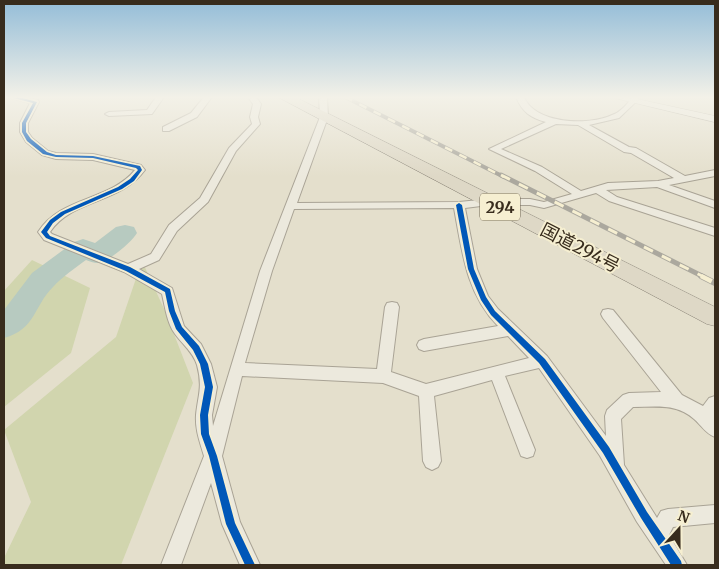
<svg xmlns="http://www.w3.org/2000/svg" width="719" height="569" viewBox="0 0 719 569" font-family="Merriweather,'Noto Sans JP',serif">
<rect width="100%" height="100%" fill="#e4dfcc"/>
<g fill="#d1d5ae">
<polygon points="32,260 90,288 71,353 4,407 4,291"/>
<polygon points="142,261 165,311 193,383 121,565 4,565 4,558 31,502 4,430 116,337"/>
</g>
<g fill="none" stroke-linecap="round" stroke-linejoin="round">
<path fill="#b7cac0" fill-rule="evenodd" d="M125,225l9,2 3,6c-5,9 -29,29 -39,30 -4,0 -9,-2 -12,-3 -11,8 -24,17 -33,27 -20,20 -17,42 -49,51v-28l28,-37 42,-31 9,-3 12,4 21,-16z"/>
<g stroke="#a9a395" stroke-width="2">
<g id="minor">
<path d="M8,97h16l14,3 1,2 -11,21v9l4,6 16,13 8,2 37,1 48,11 4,5c-25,34 -73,29 -95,62l2,2 76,30 23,-10 18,-29 31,-27 29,-50 23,-24 -2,-7 3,-13 -5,-7h8l5,7 -3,13 2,7 -24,27 -28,51 -31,29 -18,29 -20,9 33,19 12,38 17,18 10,20 6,23 -5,28 1,11 47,-155 60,-154 -1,-20h8l1,20 -31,86 162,-1 30,-3h41l14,3 28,-8 -37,-23 -46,-22 57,-27c-15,-4 -24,-10 -30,-25h8c11,27 64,29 88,18 9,-3 15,-11 21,-18h8l-22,21 -30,7 40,22 7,1 49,28 30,-6v6l-46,9 46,16v7l-58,-21 -51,3 11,7 98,31v8l-106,-35 -13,-8 -52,15 -14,-3h-41l-24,3 12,61 11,27 10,13 49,47 59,80 -1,-20 2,-6 16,-15 6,-2 32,-1 -58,-74 -2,-4 2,-4 5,-1 5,1 69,85 21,11 6,-8 6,-2v41c-9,-3 -14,-12 -21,-18 -18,-16 -39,-12 -61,-12l-12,12 3,46 33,53 4,-7 7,-2 47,-4v18l-42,4 -4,8 18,30h-21l-29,-43 -37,-66 -61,-88 -34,8 30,74 -2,6 -6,2 -6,-2 -29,-76 -58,16 7,65 -3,6 -6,3 -6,-3 -3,-6 -4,-65 -36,-13 -141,-7 -20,80 18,66 20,43h-20l-18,-41 -11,-41 -30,82h-20l43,-109c-4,-14 -9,-26 -8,-41 2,-20 7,-28 1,-50 -4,-13 -14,-20 -22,-31 -8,-11 -10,-27 -13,-40l-38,-22 -80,-32 -6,-8c23,-36 72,-31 97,-62l-42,-10 -37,-1 -14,-4 -16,-13 -6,-10v-9l10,-20zM556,124l22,1 46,27 7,1 43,25 -16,3 -50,2 -27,8 -39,-24 -41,-18zM454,208c8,43 12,86 44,118l-74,13 -5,2 -2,4 2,4 5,2 84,-15 21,22 -103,26 -35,-12 8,-65 -2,-4 -5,-1 -5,1 -2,4 -8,62 -132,-6 27,-92 22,-62z"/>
<polygon points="156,97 164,97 152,114 109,116 105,114 109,112 147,110"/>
<polygon points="204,97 212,97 197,117 169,131 163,131 163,127 191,113"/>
</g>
</g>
<g stroke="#a9a395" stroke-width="1">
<polygon id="tertiary" points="610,97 628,97 715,116 715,122"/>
</g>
<g stroke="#8f897c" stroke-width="1">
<polygon id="trunk" points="278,97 295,97 715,307 715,326 707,324"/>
</g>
<use href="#minor" fill="#ece9dd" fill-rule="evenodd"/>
<use href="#tertiary" fill="#ece9dd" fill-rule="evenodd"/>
<use href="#trunk" fill="#ded8c6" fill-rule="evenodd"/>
<g stroke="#aba89e" stroke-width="4">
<polyline id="rail-far2" points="345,97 504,177"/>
</g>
<g stroke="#aba89e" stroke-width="5">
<polyline id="rail-far1" points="501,175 704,277"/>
</g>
<g stroke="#aba89e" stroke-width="6">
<polyline id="rail" points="701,276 715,283"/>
</g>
<use href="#rail-far2" stroke="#f6efd1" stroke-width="2.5" stroke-dasharray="8" stroke-linecap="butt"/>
<use href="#rail-far1" stroke="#f6efd1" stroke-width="3" stroke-dasharray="10" stroke-linecap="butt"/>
<use href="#rail" stroke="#f6efd1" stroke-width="4.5" stroke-dasharray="12" stroke-linecap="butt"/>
<g stroke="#f6efd1" stroke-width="3">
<g id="cycleway">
<polygon points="10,97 19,97 37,102 26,123 26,132 31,139 47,152 56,155 93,156 140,166 142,170 134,181 122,189 65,214 53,223 47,232 50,236 130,267 170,289 175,311 182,327 199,346 208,364 213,387 208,415 209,434 217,456 235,523 255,565 245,565 226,524 209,456 201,434 200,415 205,387 200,364 193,350 176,329 169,311 165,292 126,271 46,238 41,232 50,220 61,212 118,187 130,179 138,170 136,168 93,158 56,157 43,154 27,141 22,132 22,123 33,103"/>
<polygon points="459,203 462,205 474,269 486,297 495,311 545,359 609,447 647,512 681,561 682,565 671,565 641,518 603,453 539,363 491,315 481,300 468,269 456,205"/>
</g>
</g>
<use href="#cycleway" fill="#0057b8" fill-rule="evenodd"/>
</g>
<linearGradient id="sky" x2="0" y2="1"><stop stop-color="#94bdd8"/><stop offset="0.55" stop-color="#f3f1e8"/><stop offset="1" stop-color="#f3f1e8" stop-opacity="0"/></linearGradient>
<rect width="719" height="177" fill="url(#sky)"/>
<g text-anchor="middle" stroke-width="4" stroke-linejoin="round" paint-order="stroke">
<rect fill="#f6efd1" stroke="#716653" stroke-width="1" x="480" y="193.5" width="40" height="27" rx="4"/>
<g font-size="16" font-weight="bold" fill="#382c1d">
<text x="500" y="213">294</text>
</g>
<g font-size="18" fill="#382c1d" stroke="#f6efd1">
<text transform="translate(580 248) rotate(27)" y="6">国道294号</text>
</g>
</g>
<rect width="719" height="569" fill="none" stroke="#382c1d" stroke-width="10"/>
<g transform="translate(679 529) rotate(21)" stroke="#f6efd1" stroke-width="4" paint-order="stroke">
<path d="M0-4L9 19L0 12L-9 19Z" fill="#382c1d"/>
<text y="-8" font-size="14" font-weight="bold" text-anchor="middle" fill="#382c1d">N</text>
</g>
</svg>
